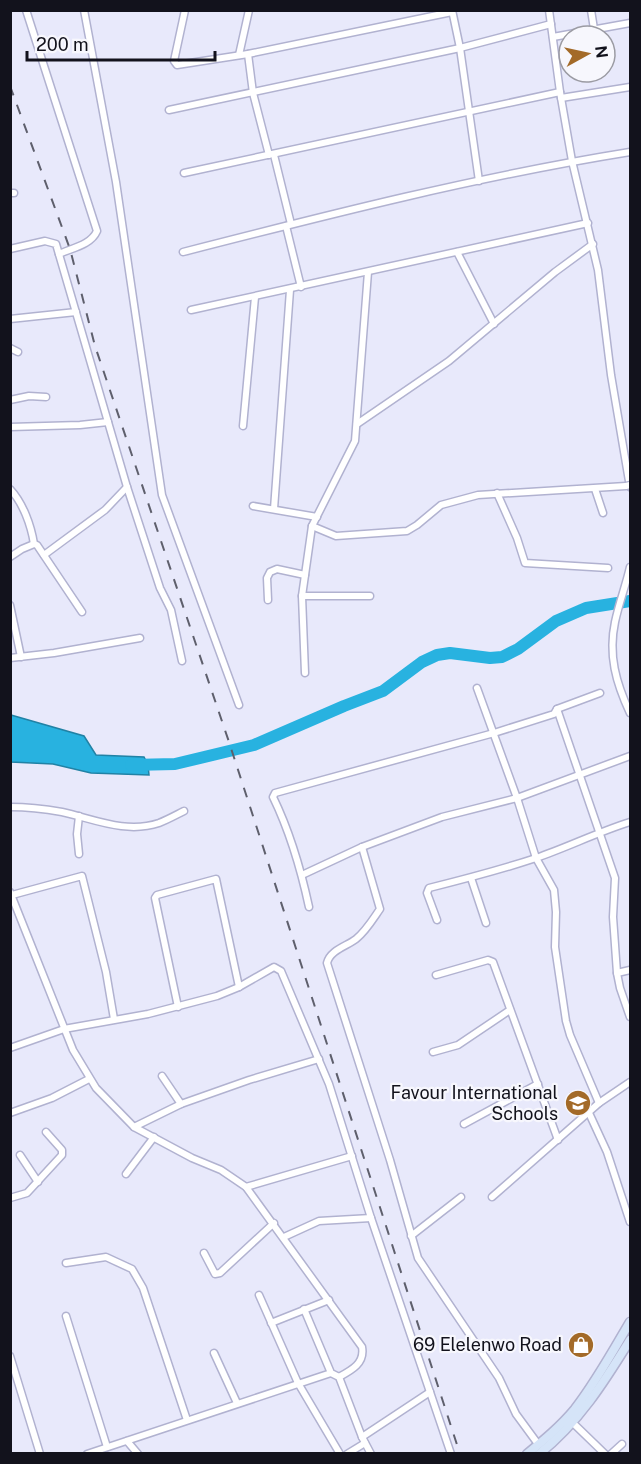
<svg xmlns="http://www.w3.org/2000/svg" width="641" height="1464" viewBox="0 0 641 1464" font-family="'Public Sans',sans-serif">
<rect width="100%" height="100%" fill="#e8e9fb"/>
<polygon fill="#28b2e0" stroke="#2182a5" stroke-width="1.5" points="11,715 84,736 96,755 144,757 148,765 149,775 91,773 53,764 11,762"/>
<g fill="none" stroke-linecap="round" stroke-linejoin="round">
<polyline stroke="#28b2e0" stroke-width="12" points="131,765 175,764 254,745 344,706 383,691 422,662 437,655 450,653 490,658 502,657 518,649 556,621 586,608 630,601"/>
<g stroke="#b1b2d0" stroke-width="9">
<g id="minor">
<path d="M26,10l71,221c-6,14 -25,17 -38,23"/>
<polyline points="84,10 116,182 162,495 239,705"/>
<polyline points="185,10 174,61 177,65 248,54 452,12"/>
<polyline points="452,10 460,48 479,181"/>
<polyline points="549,10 560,92 572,161 598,270 611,375 630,487"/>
<polyline points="591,10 594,29"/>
<polyline points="553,37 630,23"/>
<polyline points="248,54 253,93 269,155"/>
<polyline points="239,55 249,10"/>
<polyline points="561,98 630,87"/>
<polyline points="169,110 460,48 551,24"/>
<polyline points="274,155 291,224"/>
<polyline points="184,173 560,92"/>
<polyline points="10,193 14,193"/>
<polyline points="286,226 301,287"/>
<polyline points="10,249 45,241 56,244 127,487 160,588 171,610 182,661"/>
<path d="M183,252c148,-38 297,-76 447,-100"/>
<polyline points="457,252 494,324"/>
<polyline points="191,310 588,223"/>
<polyline points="10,319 76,312"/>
<polyline points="10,348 18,352"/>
<polyline points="10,400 29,396 46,397"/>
<polyline points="357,424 449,361 555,272 593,244"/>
<polyline points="243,426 255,297"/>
<polyline points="10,427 80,425 108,422"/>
<path d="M10,489c13,14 21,36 24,55"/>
<polyline points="595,489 603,513"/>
<polyline points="497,493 517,538 525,563 608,568"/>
<polyline points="253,506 317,517"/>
<polyline points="274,509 290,290"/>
<polyline points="312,526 336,536 407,531 417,525 441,505 478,495 626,486"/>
<polyline points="44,555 105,510 127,487"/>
<polyline points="10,557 22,549 34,544 37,545 82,612"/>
<path d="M630,567c-4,18 -11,36 -15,55 -7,33 1,61 15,91"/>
<polyline points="302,596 370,596"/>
<polyline points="268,600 267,578 270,572 277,569 305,575"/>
<polyline points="10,605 21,657"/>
<polyline points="10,658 54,653 140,638"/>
<polyline points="305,673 302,596 312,526 355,441 368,272"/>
<polyline points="477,688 517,798 536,858 554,890 556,912 555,947 566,1021 570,1035 599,1103"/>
<polyline points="557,709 615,878 613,917 617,973 620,988 630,1017"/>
<path d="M10,807c18,0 35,2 52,5 32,7 64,22 97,11 8,-3 17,-8 25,-12"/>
<path d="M362,847l18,62c-7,10 -14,22 -24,30 -9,7 -26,11 -29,24l63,197 28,98 81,120 17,36 22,30"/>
<polyline points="79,854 77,834 79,816"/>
<polyline points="302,875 362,847 442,817 517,798 630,756"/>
<polyline points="471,878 486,923"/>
<path d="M10,892l63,158 23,38 38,39 58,31 29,12 25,17 116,160c3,16 -10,23 -23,30"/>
<polyline points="12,895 82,876 106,972 114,1019"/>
<path d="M309,907c-8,-37 -19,-75 -36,-110l2,-4 219,-60 60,-19 3,-5 43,-16"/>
<path d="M437,920l-10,-27 2,-5c36,-9 71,-18 107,-30 32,-11 62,-26 94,-36"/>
<polyline points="617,973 630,970"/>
<polyline points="436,975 488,960 493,962 558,1140"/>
<polyline points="178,1007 155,898 157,895 216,879 239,987"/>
<polyline points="10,1048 64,1029 148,1014 217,996 239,987 274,967 281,971 329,1084 371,1218 451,1454"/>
<polyline points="433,1052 458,1045 510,1010"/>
<polyline points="162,1076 181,1104"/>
<polyline points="10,1113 52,1098 89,1079"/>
<polyline points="589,1113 607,1152 630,1222"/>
<polyline points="464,1124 538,1084"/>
<polyline points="134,1127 181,1104 249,1080 319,1059"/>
<polyline points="20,1155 38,1182"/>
<polyline points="126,1174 154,1137"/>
<polyline points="246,1187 352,1156"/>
<polyline points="492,1197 599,1103 630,1082"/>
<polyline points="10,1198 27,1193 62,1155 62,1150 46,1132"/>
<polyline points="411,1236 461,1197"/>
<polyline points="284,1237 319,1221 371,1218"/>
<polyline points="204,1253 215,1274 220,1273 274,1223"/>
<polyline points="66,1263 106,1257 132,1269 143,1288 187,1420"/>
<polyline points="259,1295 298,1383 340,1454"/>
<polyline points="304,1309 331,1373 339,1377 362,1437 371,1454"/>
<polyline points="66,1316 107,1447"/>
<polyline points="271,1323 329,1300"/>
<polyline points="214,1353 237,1403"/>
<polyline points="10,1356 40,1454"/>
<polyline points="573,1423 605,1454"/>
<polyline points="362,1437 430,1392"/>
<polyline points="127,1441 138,1454"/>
<polyline points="87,1454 331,1373"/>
<polyline points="347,1454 365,1443"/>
<polyline points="611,1454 622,1444"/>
</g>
</g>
<g stroke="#b1b2d0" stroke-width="11">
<g id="secondary">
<path d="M527,1454c17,-14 34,-28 48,-45 21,-27 38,-58 55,-87"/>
<path d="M539,1454c40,-32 65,-72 91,-114"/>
</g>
</g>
<use href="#minor" stroke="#fff" stroke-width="6"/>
<use href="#secondary" stroke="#d5e4f8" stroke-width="8"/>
<polyline stroke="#5e5f6c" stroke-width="2" stroke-dasharray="10 10" stroke-linecap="butt" points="10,86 70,249 95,346 229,742 460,1454"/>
<g stroke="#b1b2d0" stroke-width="9" stroke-linecap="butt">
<polyline id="minor-bridge" points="626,486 630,485"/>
</g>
<use href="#minor-bridge" stroke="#fff" stroke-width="6"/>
</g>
<defs>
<g id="school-disc" transform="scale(1.35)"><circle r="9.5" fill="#a36a28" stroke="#f7f7fd"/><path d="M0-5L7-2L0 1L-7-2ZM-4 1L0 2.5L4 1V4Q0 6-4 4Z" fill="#fff"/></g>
<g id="shop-disc" transform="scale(1.35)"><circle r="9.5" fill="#a36a28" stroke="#f7f7fd"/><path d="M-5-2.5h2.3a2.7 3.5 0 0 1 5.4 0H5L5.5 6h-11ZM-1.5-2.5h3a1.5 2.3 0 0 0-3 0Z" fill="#fff"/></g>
</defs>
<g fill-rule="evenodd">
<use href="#school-disc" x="578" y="1103"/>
<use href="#shop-disc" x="581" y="1345"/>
</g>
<g text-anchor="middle" stroke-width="4.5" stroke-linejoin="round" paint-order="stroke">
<g font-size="18" fill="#12121c" stroke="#f7f7fd" text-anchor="end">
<text x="558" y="1099">Favour International<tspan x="558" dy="21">Schools</tspan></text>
<text x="562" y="1351">69 Elelenwo Road</text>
</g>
</g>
<rect width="641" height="1464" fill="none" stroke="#12121c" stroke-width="24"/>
<g transform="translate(587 54) rotate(82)"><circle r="28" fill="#f7f7fd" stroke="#9b9ba3" stroke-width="1.5"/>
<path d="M0-4.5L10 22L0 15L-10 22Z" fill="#a36a28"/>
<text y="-9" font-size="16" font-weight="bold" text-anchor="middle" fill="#12121c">N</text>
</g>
<path d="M27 51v9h188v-9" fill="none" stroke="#12121c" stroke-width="3"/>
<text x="36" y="51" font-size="18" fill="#12121c" stroke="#f7f7fd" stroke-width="4.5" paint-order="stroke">200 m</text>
</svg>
